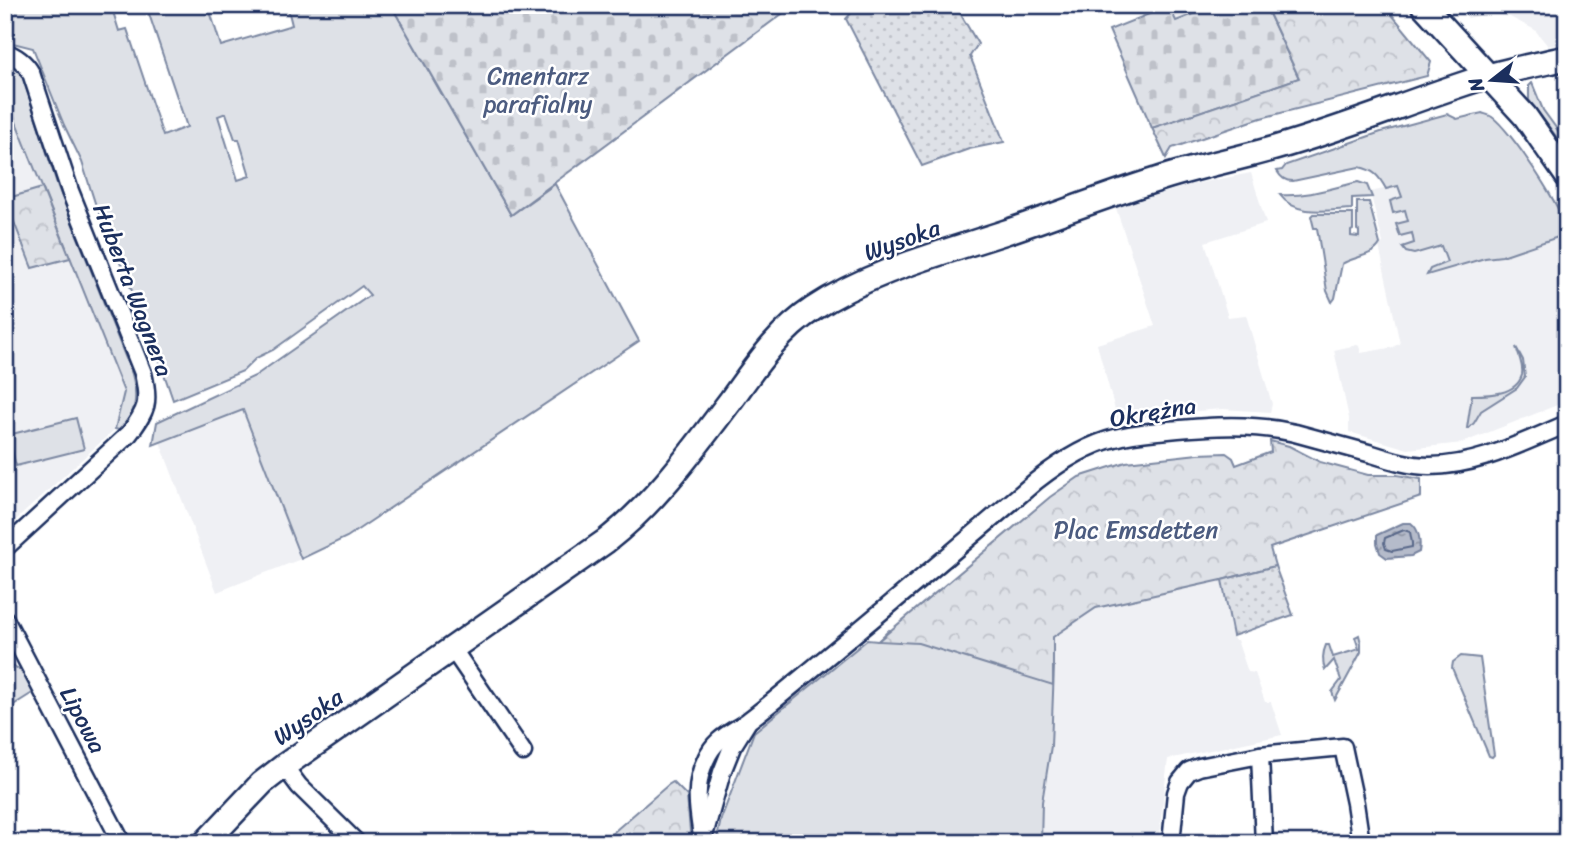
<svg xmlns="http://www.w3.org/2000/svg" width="1572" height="848" viewBox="0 0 1572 848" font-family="Sriracha,sans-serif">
<defs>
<pattern id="cemetery-stones" width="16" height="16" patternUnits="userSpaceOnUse" patternTransform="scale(1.75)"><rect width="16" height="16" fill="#dee1e7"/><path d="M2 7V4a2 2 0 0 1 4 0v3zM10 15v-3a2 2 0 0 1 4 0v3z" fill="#bec1c9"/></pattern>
<pattern id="park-crowns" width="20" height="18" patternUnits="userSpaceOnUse" patternTransform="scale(1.75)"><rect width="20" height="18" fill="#dee1e7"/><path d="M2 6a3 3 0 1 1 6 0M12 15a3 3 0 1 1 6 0" fill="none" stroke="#bec1c9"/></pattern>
<pattern id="garden-dots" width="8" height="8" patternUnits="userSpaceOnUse" patternTransform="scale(1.75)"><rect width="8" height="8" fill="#dee1e7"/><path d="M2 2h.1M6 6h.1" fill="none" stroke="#bec1c9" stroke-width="1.8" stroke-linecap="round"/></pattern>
<pattern id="water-ripples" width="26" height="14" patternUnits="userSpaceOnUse" patternTransform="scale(1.75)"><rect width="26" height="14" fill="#b5bbca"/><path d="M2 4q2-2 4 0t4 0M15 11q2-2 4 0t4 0" fill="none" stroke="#9298a7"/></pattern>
</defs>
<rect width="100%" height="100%" fill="#fff"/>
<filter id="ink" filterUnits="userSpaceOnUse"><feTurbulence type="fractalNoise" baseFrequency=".0143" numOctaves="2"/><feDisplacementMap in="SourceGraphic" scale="14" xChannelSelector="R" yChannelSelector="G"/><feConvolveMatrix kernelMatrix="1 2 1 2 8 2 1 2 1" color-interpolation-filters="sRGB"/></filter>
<g filter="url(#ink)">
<g fill="#eff0f4">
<polygon points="1168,5 1217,5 1176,21"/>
<polygon points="1464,5 1567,5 1567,42 1548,46 1535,30 1510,17 1494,13 1468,18 1460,9"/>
<polygon points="5,105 10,107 124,392 115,429 5,530"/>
<polygon points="1251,173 1266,223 1205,242 1228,317 1246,315 1272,404 1270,412 1222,409 1174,413 1118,421 1097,344 1155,326 1116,208 1189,185"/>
<polygon points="1398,186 1402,198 1390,201 1405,210 1408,221 1396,225 1412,232 1415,244 1423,252 1441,246 1447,262 1430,268 1485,258 1502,256 1567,234 1567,401 1462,443 1408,449 1349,432 1349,418 1334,350 1357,345 1359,346 1361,353 1395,347 1394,346 1400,344 1379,246 1380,244 1383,243 1370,192"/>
<polygon points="243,410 301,559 217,592 160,442"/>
<polygon points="1222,580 1234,640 1237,640 1248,672 1255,673 1265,702 1271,702 1282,735 1168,759 1158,843 1041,843 1042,802 1051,746 1054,667 1053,637 1096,608"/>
</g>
<g fill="#dee1e7" stroke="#7c88a2" stroke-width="2" fill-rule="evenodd">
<path d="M5,5h106l8,26 8,-2 36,107 24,-9 -41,-122h62l13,41 71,-21 -5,-20h104l120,210 44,-31 84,157 -292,196 -46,22 -58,-149 -90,35 4,-23 98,-46 115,-81 -8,-9 -89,64 -17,8 -13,13 -70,29 -23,-67 -54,-127 -14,-44 -18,-37 -31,-77 -28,-7zM226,113l9,26h4l11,37 -12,4 -20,-64z"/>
<path d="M5,59c8,4 14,8 17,16l36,112 74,187c6,23 5,39 -13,56l-4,-1 9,-37 -114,-285 -5,-2z"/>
<polygon points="1532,83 1543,110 1567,143 1567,151 1529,100 1529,86"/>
<path d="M1482,113c2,1 8,2 10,4 17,11 75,96 75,117l-65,22 -17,2 -58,17 3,-6 17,-7 -6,-16 -27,8 -8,-2 -4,-5 12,-4 -2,-10 -12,3 -4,-12 12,-3 -3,-11 -12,3 -3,-12 12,-4 -4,-11 -12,3c-7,-13 -12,-19 -27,-22l-66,14c-8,0 -12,-3 -16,-10l5,-1 4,-5 95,-33 66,-18 10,5z"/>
<path d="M1358,182l9,3 5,12 -20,1v11c-24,1 -56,8 -72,-14 27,2 52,-7 78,-13z"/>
<path d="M1357,202h12l11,42c-7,13 -26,12 -38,20l-7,34 -3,4 -5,-11 -10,-63h-3l-3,-12 2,-2h40v16l-2,1v5l8,1v-6l-2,-1z"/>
<path d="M1516,347l7,13 2,17 -8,11 -36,23 -7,12 -5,5h-2l5,-33c17,0 44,0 50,-20 2,-9 -4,-21 -6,-28z"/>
<polygon points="76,418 84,449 16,466 8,435"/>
<polygon points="889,630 1054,667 1051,746 1042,802 1041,843 716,843 721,819 754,732 867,640 878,641"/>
<path d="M1359,635l2,8v9l-26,48 -3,-8 9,-12 -7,-20 -9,10c-3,-9 -3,-16 1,-25h3l4,12 26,-8 -4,-12z"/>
<polygon points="1461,656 1480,658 1494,755 1492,757 1489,756 1452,668 1453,662"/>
<polygon points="5,662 23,671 34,692 7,709 5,707"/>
</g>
<g fill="url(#cemetery-stones)" stroke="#7c88a2" stroke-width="2">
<polygon points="391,5 794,5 511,215"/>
<polygon points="1217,5 1265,5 1299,78 1152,128 1109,30 1169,6 1176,21"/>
</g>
<g fill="url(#park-crowns)" stroke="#7c88a2" stroke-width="2">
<polygon points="1265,5 1384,5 1431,62 1427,76 1261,118 1172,148 1166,158 1152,128 1299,78"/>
<polygon points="42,188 70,258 32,268 5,199"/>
<polygon points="1270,441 1289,446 1320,462 1368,475 1397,475 1421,479 1421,497 1270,548 1275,566 1222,580 1096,608 1053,637 1053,685 918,643 878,641 1050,497 1079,477 1126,462 1198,454 1226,453 1233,458 1236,465 1271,452"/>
<polygon points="673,782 687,796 691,843 601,843 668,785"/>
</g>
<g fill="url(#garden-dots)" stroke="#7c88a2" stroke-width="2">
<polygon points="858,5 947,5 957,8 978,44 970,56 1004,142 969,149 922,166 846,19"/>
<polygon points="1275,566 1293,615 1233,636 1222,580"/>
</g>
<path fill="url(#water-ripples)" stroke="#77839f" stroke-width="2" d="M1403,523h8c8,6 10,18 8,29l-8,4 -24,2 -7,-5 -3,-10v-8z"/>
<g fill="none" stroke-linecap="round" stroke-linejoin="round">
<polygon stroke="#596789" stroke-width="2" points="1404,530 1410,532 1412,543 1412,547 1392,551 1386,549 1384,543 1385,538"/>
<g stroke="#1b2f5e" stroke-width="21">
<g id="street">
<path d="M5,52c12,5 20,10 26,21l39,118 73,182c7,30 4,37 -14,61l-124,114"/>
<polyline points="5,619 122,843"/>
<polyline points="452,648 523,752"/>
<polyline points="1260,755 1264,843"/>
<polyline points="284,766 299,786 357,843"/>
<polyline points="705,832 722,772 732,747 747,723"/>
<path d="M703,843c-4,-29 -11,-56 3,-84 9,-21 25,-26 42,-38 12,-9 23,-18 34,-27 85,-70 170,-141 254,-213 23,-18 50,-36 79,-43 17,-5 35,-6 53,-8 43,-4 84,-7 127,3 26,7 52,14 77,21 19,6 38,12 58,12 48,0 93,-24 137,-42"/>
<polyline points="1171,843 1176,793 1180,782 1189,771 1199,767 1260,755 1343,747 1355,803 1361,843"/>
</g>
</g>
<g stroke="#1b2f5e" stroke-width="28">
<g id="secondary">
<polyline points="1423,5 1525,116 1567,176"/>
<path d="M205,843l57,-60 22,-17 322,-225c51,-40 86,-90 125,-141 24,-33 47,-68 82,-91 56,-37 126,-55 190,-76 51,-17 101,-37 153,-53 35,-12 72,-19 108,-29 75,-20 147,-51 221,-74 26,-8 55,-13 82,-19"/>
</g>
</g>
<use href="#street" stroke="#fff" stroke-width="16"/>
<use href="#secondary" stroke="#fff" stroke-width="23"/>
</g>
</g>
<g text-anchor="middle" stroke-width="5" stroke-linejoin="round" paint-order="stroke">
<g font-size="24" fill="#4c5c80" stroke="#fff">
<text x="538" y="84">Cmentarz<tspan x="538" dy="28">parafialny</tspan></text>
<text x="1136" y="538">Plac Emsdetten</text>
</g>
<g font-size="24" fill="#1b2f5e" stroke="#fff">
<text transform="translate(902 240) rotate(-20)" y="8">Wysoka</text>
<text transform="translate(133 290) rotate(69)" y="8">Huberta Wagnera</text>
<text transform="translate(1153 412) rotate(-9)" y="8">Okrężna</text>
<text transform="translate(308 717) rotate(-35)" y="8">Wysoka</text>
<text transform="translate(83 720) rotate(62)" y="8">Lipowa</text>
</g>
</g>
<rect width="1572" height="848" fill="none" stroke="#fff" stroke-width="28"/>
<rect x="14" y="14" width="1544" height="820" fill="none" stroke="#1b2f5e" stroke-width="2.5" filter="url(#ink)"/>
<g transform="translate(1492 80) rotate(253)" stroke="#ffffff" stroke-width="5" paint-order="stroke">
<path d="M0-5L12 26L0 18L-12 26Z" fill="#1b2f5e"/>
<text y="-10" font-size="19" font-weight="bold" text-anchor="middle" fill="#1b2f5e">N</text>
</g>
</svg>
